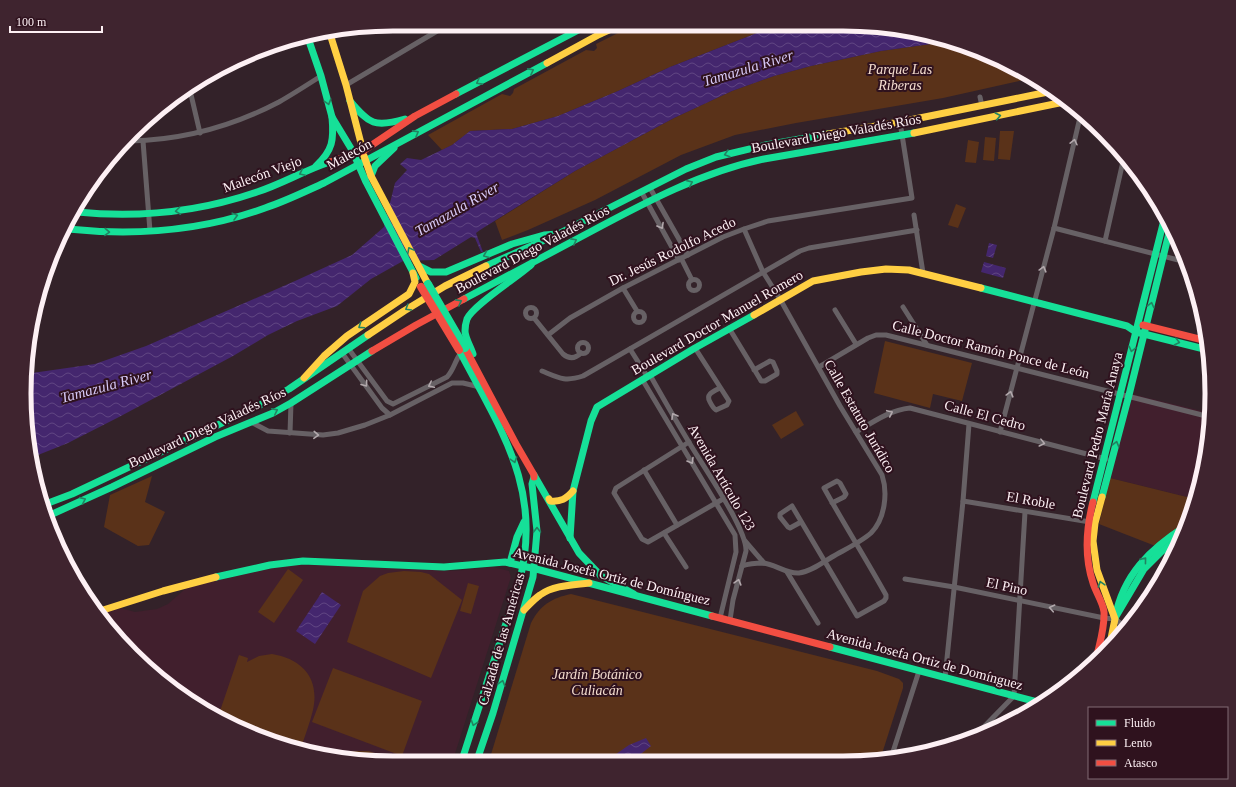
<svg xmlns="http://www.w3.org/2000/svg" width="1236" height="787" viewBox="0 0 1236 787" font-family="'Times New Roman',serif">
<defs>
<pattern id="water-waves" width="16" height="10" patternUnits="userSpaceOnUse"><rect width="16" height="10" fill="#44266e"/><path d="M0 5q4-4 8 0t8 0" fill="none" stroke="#604683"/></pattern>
</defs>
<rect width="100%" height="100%" fill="#332229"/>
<g fill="#411f2d">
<polygon points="1132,394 1210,413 1209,442 1195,499 1110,478"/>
<polygon points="301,565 369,566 454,571 493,567 509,571 511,577 509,583 453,760 345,760 252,735 150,671 101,612 117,607 135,612 157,609 168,604 184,590 189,587 278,566"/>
</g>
<g fill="#5a3219">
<polygon points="635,26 775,26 670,67 618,91 558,116 512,129 470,131 452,145 442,150 428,135 502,94 510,96 513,93 514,89 586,50 594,51 597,48 596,44 624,30"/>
<polygon points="945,42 984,52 1028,79 943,98 796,123 735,135 681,155 595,200 528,230 502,240 495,221 575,171 674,118 732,91 774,76 811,66 881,51"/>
<polygon points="1000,131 1014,131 1010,160 998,159"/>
<polygon points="985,137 996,138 994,161 983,160"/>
<polygon points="968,140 979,142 976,163 965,162"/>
<polygon points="956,204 966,208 958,228 948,225"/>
<polygon points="885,341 972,363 962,401 933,394 930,408 874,393"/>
<polygon points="796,411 804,425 781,439 772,425"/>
<polygon points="152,476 145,502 165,512 149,545 138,546 104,527 110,495"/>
<polygon points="1110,478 1195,499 1192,512 1187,525 1158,547 1099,524"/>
<polygon points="288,569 303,580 274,623 258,612"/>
<polygon points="404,571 421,572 429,574 462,600 431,678 347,642 363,591 380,576 388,573"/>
<polygon points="468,583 479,586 471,614 460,611"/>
<path d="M571,594l306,77 22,8 4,4v5l-23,72 -14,2 -377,-1 42,-138c9,-18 21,-25 40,-29z"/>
<path d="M272,654c30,5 48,24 41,56 -3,13 -8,25 -12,38l-49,-13 -33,-21 20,-59 9,3 -1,4 12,-6z"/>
<polygon points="333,668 422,701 402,756 312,722"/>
<polygon points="350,751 369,751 393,760 345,760 336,757"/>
</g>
<g fill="url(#water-waves)">
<polygon points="775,26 891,27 945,42 881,51 811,66 774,76 732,91 674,118 575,171 480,230 476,233 483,252 481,252 475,238 471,237 434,260 403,261 371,279 337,306 297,321 268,335 233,356 119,417 68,443 33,457 25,374 95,364 146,346 295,281 352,255 384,227 395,183 407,170 400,164 407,158 421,160 452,145 470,131 512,129 558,116 618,91 670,67"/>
<polygon points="989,243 997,245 993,258 986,256"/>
<polygon points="984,262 1006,268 1003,278 981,272"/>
<polygon points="322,592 341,605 315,644 296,631"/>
<polygon points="646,738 651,746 633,760 630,761 610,761 609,759 629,745"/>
</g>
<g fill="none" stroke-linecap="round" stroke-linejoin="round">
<g stroke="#676165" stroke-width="5">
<polyline points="331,38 340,33"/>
<polyline points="203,79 241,64 279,43"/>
<polyline points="346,85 449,24"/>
<polyline points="189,86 200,133"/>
<polyline points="980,97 982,106"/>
<path d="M130,141c52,-1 103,-15 149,-39 14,-8 28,-17 42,-26"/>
<polyline points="143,141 150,231"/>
<polyline points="650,188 688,255"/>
<polyline points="642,193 679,260"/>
<polyline points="914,215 923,273"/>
<polyline points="1054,228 1186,262"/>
<polyline points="1105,241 1124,157"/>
<polyline points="681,258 692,280"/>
<circle cx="694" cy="285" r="5.5"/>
<polyline points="623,288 637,311"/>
<polyline points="903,307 927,345"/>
<circle cx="531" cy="313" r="5.5"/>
<polyline points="835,310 856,344"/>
<circle cx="639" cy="317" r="5.5"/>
<path d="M534,318l29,36c6,5 12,5 18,-1"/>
<polyline points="729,328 760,379 761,381 765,381 777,374 777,371 773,362 770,361 754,370"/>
<polyline points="548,335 570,318 623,288 723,237 744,229 768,221 912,198 900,122"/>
<circle cx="583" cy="348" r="5.5"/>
<path d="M348,348l39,53 6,3 54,-27c7,-7 8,-17 14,-24"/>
<path d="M695,348l34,53 -2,4 -11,5c-3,-2 -4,-4 -6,-8 -5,-8 4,-11 10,-14"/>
<polyline points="630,349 647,376"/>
<polyline points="342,353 382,408 390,415 452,383 463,383 480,387"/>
<polyline points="819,367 868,338 876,335 886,335 1210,417"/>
<path d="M542,371c17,7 23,11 41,5l217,-125 9,-3 108,-18"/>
<path d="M650,375c13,23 26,46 40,69 13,22 57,85 56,107l-13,49 -3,20"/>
<polyline points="642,379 735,535 736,552 720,618"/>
<polyline points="251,422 268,431 323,435 338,433 365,425 390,415"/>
<path d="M856,432c17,-10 34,-22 54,-24l196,51"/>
<polyline points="1000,432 1054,228 1081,113"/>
<polyline points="290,433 291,403"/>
<polyline points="689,442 616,488 614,493 642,539 648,542 723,499"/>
<polyline points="644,470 677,525"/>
<polyline points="963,501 1090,522"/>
<path d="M801,522l-11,6 -2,-1 -8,-10v-3l12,-8 65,110 27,-15 2,-3v-3c-20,-36 -42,-71 -62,-107l13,-7 3,2 6,11 -2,3 -12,6"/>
<polyline points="664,533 686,567"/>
<polyline points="745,541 764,563"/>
<path d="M742,566c6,-2 15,-3 21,-3 12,1 23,11 36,10 11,-1 23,-10 33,-16 12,-7 29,-15 39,-24 14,-14 17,-40 11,-58l-42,-69 -60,-107 -17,-27 -19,-43"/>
<polyline points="787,572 818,623"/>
<polyline points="905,579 954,587 1104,618 1115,619 1127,628"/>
<polyline points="945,678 963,501 969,424"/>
<polyline points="974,737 1014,696 1025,512"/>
<polyline points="891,758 919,671"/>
</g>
<g stroke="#16e098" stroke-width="7">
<polyline points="600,34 602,25"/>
<polyline points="308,38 321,76 332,117 355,155"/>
<polyline points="456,94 588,25"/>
<path d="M350,101c19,23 25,27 55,18"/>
<polyline points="356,159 366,182 416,278"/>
<path d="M316,166c17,-16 18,-26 16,-49"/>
<polyline points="371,176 375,166 394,148"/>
<path d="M77,212c61,6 122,0 180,-20 25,-8 48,-22 73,-30"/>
<path d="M68,229c67,7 134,2 197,-21 21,-7 39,-16 59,-25l223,-120"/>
<polyline points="419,266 431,272 446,272 512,244 544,235 558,234"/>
<polyline points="486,266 558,234 686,169 716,157 766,145 828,134"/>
<polyline points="981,288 1127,326 1136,332 1208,350"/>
<path d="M464,299c42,-22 84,-45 126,-67 56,-30 112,-60 174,-73l150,-26"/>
<path d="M459,350c41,79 85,139 60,233l-57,177"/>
<path d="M473,354c-2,-7 -8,-16 -8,-23 0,-4 1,-9 2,-12 6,-14 51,-42 64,-54"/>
<polyline points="534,475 579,553 601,576 634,594"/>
<polyline points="1102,497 1129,395 1171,225"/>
<polyline points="1093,502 1165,216"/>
<polyline points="43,505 72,494 260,405 289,389 368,335"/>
<polyline points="48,516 112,487 215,437 273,413 291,403 372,351"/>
<polyline points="570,538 573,491 591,421 597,407 695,348 754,315"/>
<polyline points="510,563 517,537 524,522"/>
<polyline points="216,577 270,565 303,561 444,567 505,562 540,570 712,616"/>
<path d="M1115,618c8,-43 35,-69 71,-92"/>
<polyline points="1115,618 1144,569 1161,552 1181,537"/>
<polyline points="830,647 1041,703"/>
<polyline points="477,760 493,713 533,577 537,531 532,484 534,477"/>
</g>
<g stroke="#ffcf43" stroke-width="7">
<polyline points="330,34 346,85 363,151"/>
<polyline points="547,63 600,34 620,25"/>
<polyline points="914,133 1064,102"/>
<polyline points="828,134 900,122 1048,92"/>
<polyline points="364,156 371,176 428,284"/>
<polyline points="754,315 813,281 861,272 886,269 909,270 981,288"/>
<polyline points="368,335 404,311 445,286 486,266"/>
<polyline points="304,378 324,356 347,336 409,294 415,282 413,273"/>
<polyline points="1102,497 1095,523 1093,541 1097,570 1115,619 1109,648"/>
<path d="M549,499l1,2c11,1 16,-2 23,-10"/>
<path d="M524,610c5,-5 10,-11 16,-15 14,-10 33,-10 49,-12"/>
<polyline points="100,611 163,591 216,577"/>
</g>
<g stroke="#f24e42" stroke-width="7">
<polyline points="330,162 363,151 415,116 456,94"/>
<polyline points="1143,325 1207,341"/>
<polyline points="465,348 516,444 534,475 534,477"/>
<polyline points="372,351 416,325 464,299"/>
<path d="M1093,502c-7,27 -9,54 0,81 3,10 10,19 11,29 1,16 -5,33 -8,48"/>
<polyline points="712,616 830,647"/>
</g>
<polyline stroke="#16e098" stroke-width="8" points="428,284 465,348"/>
<polyline stroke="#f24e42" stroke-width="8" points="421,287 459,350"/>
</g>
<defs><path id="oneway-chevron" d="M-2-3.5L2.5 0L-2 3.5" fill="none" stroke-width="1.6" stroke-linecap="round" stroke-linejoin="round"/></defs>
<g stroke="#218361">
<use href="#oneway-chevron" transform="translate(531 71) rotate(-28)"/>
<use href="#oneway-chevron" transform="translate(479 82) rotate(152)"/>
<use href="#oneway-chevron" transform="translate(328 102) rotate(74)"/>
<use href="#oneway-chevron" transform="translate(998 116) rotate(-12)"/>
<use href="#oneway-chevron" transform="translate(416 133) rotate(-29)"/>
<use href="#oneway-chevron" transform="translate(727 154) rotate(164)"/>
<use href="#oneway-chevron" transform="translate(302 173) rotate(155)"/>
<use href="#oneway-chevron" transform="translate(690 183) rotate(-24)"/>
<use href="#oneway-chevron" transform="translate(178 211) rotate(173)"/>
<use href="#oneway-chevron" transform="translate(235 216) rotate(-15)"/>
<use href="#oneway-chevron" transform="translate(107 232) rotate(2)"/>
<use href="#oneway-chevron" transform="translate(574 241) rotate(-28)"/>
<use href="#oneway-chevron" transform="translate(410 250) rotate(-118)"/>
<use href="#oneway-chevron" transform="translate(486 255) rotate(157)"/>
<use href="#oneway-chevron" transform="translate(459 302) rotate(-28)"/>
<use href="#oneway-chevron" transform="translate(1151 305) rotate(-76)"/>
<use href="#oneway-chevron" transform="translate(408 308) rotate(149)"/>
<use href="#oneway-chevron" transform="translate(361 326) rotate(146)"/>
<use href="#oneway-chevron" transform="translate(1177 342) rotate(14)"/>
<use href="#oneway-chevron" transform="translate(1132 349) rotate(104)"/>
<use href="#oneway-chevron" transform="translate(275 411) rotate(-26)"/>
<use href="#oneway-chevron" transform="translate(1116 444) rotate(-75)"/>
<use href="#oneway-chevron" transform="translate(514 460) rotate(72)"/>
<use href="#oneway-chevron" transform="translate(83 500) rotate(-24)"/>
<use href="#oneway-chevron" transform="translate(537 530) rotate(-91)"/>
<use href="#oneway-chevron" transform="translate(1144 560) rotate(-51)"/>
<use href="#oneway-chevron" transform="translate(1101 584) rotate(-108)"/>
<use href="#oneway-chevron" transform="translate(502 683) rotate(-74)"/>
<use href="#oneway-chevron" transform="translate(474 723) rotate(108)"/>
</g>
<g stroke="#b2a8ac">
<use href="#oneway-chevron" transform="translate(1074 142) rotate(-77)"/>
<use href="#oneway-chevron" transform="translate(661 226) rotate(61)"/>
<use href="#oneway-chevron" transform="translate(1043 269) rotate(-75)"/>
<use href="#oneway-chevron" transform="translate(365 384) rotate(54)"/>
<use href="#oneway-chevron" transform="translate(431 385) rotate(154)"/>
<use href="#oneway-chevron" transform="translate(1010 394) rotate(-75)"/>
<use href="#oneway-chevron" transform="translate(890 413) rotate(-25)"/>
<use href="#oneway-chevron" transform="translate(674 416) rotate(-120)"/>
<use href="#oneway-chevron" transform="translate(316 435) rotate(3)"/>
<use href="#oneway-chevron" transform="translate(1042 443) rotate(14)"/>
<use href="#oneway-chevron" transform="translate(691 461) rotate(59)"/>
<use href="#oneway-chevron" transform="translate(738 582) rotate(-74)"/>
<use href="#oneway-chevron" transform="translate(1052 608) rotate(-168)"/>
</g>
<g text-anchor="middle" stroke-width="4" stroke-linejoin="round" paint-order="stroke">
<g font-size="14" font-style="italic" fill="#f3dcce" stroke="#2f121e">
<text x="900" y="74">Parque Las<tspan x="900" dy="16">Riberas</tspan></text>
<text x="597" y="679">Jardín Botánico<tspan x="597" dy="16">Culiacán</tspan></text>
</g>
<g font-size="14" fill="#fdf0f4" stroke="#2f121e">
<text transform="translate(836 133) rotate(-10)" y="5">Boulevard Diego Valadés Ríos</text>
<text transform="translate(349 154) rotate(-29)" y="5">Malecón</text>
<text transform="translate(262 174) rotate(-20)" y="5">Malecón Viejo</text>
<text transform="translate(532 249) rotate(-28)" y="5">Boulevard Diego Valadés Ríos</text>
<text transform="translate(672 251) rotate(-26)" y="5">Dr. Jesús Rodolfo Acedo</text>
<text transform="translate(717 322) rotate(-30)" y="5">Boulevard Doctor Manuel Romero</text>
<text transform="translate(991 349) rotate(14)" y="5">Calle Doctor Ramón Ponce de León</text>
<text transform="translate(985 415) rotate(15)" y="5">Calle El Cedro</text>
<text transform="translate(860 416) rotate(60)" y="5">Calle Estatuto Jurídico</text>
<text transform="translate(207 427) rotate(-25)" y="5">Boulevard Diego Valadés Ríos</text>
<text transform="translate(1097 435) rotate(-76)" y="5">Boulevard Pedro María Anaya</text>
<text transform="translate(722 477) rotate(60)" y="5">Avenida Artículo 123</text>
<text transform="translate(1031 500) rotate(10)" y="5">El Roble</text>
<text transform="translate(612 576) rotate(14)" y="5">Avenida Josefa Ortiz de Domínguez</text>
<text transform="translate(1007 586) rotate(12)" y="5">El Pino</text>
<text transform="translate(501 639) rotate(-74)" y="5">Calzada de las Américas</text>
<text transform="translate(925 659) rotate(15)" y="5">Avenida Josefa Ortiz de Domínguez</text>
</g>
<g font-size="15" font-style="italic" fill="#d7caf8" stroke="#2f121e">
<text transform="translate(748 68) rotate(-17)" y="5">Tamazula River</text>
<text transform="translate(457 209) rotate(-30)" y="5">Tamazula River</text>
<text transform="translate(106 386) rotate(-15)" y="5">Tamazula River</text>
</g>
</g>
<path d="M0 0H1236V787H0ZM393 31H843A362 362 0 0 1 1205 393V394A362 362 0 0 1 843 756H393A362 362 0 0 1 31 394V393A362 362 0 0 1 393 31Z" fill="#3f242f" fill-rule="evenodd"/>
<path fill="none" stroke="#fdf0f4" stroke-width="5" d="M393 31H843A362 362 0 0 1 1205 393V394A362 362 0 0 1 843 756H393A362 362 0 0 1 31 394V393A362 362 0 0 1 393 31Z"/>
<rect x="1088" y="707" width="140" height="72" fill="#2f121e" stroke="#816b74"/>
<rect x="1096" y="720" width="20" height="6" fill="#16e098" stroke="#816b74"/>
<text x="1124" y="727" font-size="12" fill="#fdf0f4">Fluido</text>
<rect x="1096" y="740" width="20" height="6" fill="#ffcf43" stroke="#816b74"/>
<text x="1124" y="747" font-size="12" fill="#fdf0f4">Lento</text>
<rect x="1096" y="760" width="20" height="6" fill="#f24e42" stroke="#816b74"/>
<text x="1124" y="767" font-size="12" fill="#fdf0f4">Atasco</text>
<path d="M10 26v6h92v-6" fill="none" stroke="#fdf0f4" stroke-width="2"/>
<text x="16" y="26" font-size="12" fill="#fdf0f4" stroke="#2f121e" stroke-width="3" paint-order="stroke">100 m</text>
</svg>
